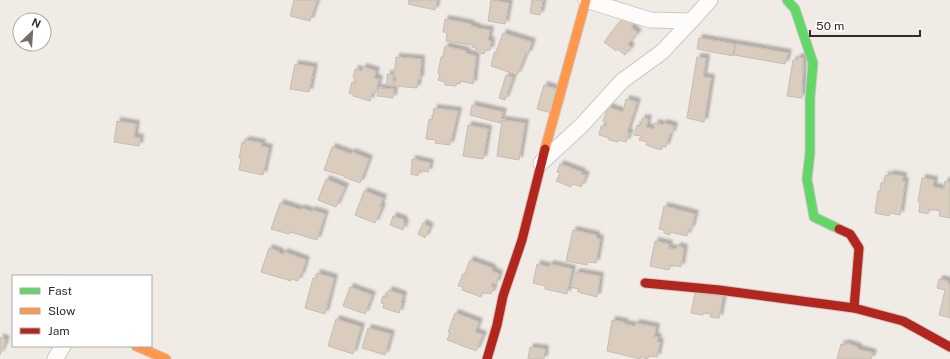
<svg xmlns="http://www.w3.org/2000/svg" width="950" height="359" viewBox="0 0 950 359" font-family="'Public Sans',sans-serif">
<defs>
<filter id="shadow"><feDropShadow dx="3.5" dy="-3.5" stdDeviation="1" flood-color="#0004"/></filter>
</defs>
<rect width="100%" height="100%" fill="#f1ebe5"/>
<g fill="#dacdbd" stroke="#c2bdb8" filter="url(#shadow)">
<polygon points="294,0 317,0 310,21 290,16"/>
<polygon points="409,0 437,0 435,10 408,4"/>
<polygon points="491,0 509,3 505,24 488,21"/>
<polygon points="532,0 543,0 540,15 530,13"/>
<polygon points="627,13 636,21 631,27 638,33 628,44 631,48 625,55 617,49 616,51 604,42"/>
<polygon points="445,19 471,24 471,26 477,27 476,28 490,30 488,40 491,41 490,50 485,50 484,54 476,52 476,48 472,47 472,45 446,41 447,33 443,32"/>
<polygon points="503,33 532,42 528,54 526,53 517,75 491,66 494,53 496,52"/>
<polygon points="699,38 735,44 733,56 697,49"/>
<polygon points="736,44 788,53 785,64 734,55"/>
<polygon points="445,46 466,51 465,53 476,56 473,84 460,81 460,84 457,83 456,86 445,85 445,82 438,80 440,74 438,73 441,57 443,57"/>
<polygon points="396,57 421,59 420,79 418,79 417,88 395,86 396,77 394,76"/>
<polygon points="697,57 706,58 703,77 711,78 704,122 687,118"/>
<polygon points="798,57 803,58 802,98 787,96 793,60 797,60"/>
<polygon points="295,64 314,67 309,92 290,89"/>
<polygon points="363,67 376,71 374,78 379,79 375,94 372,93 370,101 353,96 353,94 349,93 352,82 356,83 356,80 353,78 355,69 362,71"/>
<polygon points="387,74 393,75 393,86 387,85"/>
<polygon points="506,75 513,77 505,100 499,98"/>
<polygon points="544,85 562,91 555,114 537,109"/>
<polygon points="378,88 394,89 393,98 377,96"/>
<polygon points="626,99 637,102 627,133 630,133 626,142 618,140 618,142 609,140 609,138 599,135 601,126 606,126 607,122 603,121 608,107 623,112"/>
<polygon points="472,105 503,112 500,123 470,115"/>
<polygon points="434,108 458,111 450,145 435,143 436,140 426,139 429,119 432,120"/>
<polygon points="642,118 648,119 646,127 653,129 655,123 663,125 664,123 674,126 672,134 670,133 666,147 663,146 661,150 646,145 647,142 639,140 641,136 634,135 637,125 640,126"/>
<polygon points="502,120 525,123 519,160 497,156"/>
<polygon points="117,121 136,124 134,137 140,138 139,146 114,142"/>
<polygon points="468,125 488,129 483,159 463,156"/>
<polygon points="245,140 262,143 261,146 269,148 263,175 239,170 241,159 239,158 242,142 245,143"/>
<polygon points="332,147 351,154 352,152 369,159 360,183 344,177 344,176 324,170"/>
<polygon points="412,159 430,163 428,172 419,170 418,176 411,174"/>
<polygon points="560,164 582,172 581,174 586,175 581,187 573,184 571,187 556,181 560,173 557,172"/>
<polygon points="890,174 903,176 902,181 905,181 900,215 890,213 889,216 875,213 878,191 880,191 881,183 884,183 885,175 890,176"/>
<polygon points="922,178 934,180 933,187 944,189 945,181 950,182 950,218 939,216 940,211 929,209 928,214 919,212 920,203 918,202"/>
<polygon points="326,179 345,187 336,207 318,200"/>
<polygon points="364,191 383,198 380,206 382,207 375,223 355,215"/>
<polygon points="280,203 301,210 301,208 312,212 312,210 325,214 317,240 290,232 289,234 271,229"/>
<polygon points="664,206 695,214 691,229 689,229 687,236 670,232 670,235 664,233 664,230 659,229"/>
<polygon points="393,216 404,220 403,223 405,223 403,230 390,225"/>
<polygon points="423,223 430,227 425,238 418,234"/>
<polygon points="573,230 596,235 596,238 600,239 596,263 587,262 587,265 566,261"/>
<polygon points="655,241 669,244 668,248 677,249 677,246 684,248 681,267 670,265 669,270 650,266"/>
<polygon points="269,248 280,252 279,253 284,255 284,252 306,260 301,276 300,275 298,281 291,279 291,281 261,272"/>
<polygon points="470,260 492,268 492,271 499,274 496,284 492,283 491,287 494,287 491,294 482,292 481,297 462,290 463,287 458,286 463,274 465,275 467,270 466,270"/>
<polygon points="537,264 549,267 550,264 572,269 567,294 545,289 545,286 533,283"/>
<polygon points="576,272 600,276 597,297 578,292 578,289 571,287 574,274 576,274"/>
<polygon points="317,273 334,278 325,314 305,308 313,278 316,279"/>
<polygon points="939,279 948,281 947,283 950,284 950,318 939,315 945,290 937,288"/>
<polygon points="350,287 372,295 365,314 343,306"/>
<polygon points="389,290 403,295 401,303 402,303 399,313 383,308 384,304 381,303 383,296 386,297"/>
<polygon points="695,293 723,296 719,318 710,317 711,314 703,313 703,315 691,313"/>
<polygon points="455,313 479,322 475,332 483,335 476,351 447,340 450,333 448,332"/>
<polygon points="336,319 361,327 353,354 328,346"/>
<polygon points="612,320 624,322 624,324 635,326 636,323 656,327 654,337 658,337 657,342 660,342 657,357 648,356 648,359 640,357 640,359 607,351"/>
<polygon points="368,328 391,334 385,355 362,348"/>
<polygon points="0,337 6,340 0,355"/>
<polygon points="845,343 858,347 858,349 873,353 871,359 837,359 841,344 845,345"/>
<polygon points="530,347 545,349 544,359 528,359"/>
</g>
<g fill="none" stroke-linecap="round" stroke-linejoin="round">
<g stroke="#cec9c4" stroke-width="17">
<g id="street">
<polyline points="586,0 650,20 691,21 710,0"/>
<polyline points="541,163 582,125 622,81 662,52 691,21"/>
<polyline points="55,359 63,346"/>
</g>
</g>
<g stroke="#cec9c4" stroke-width="11">
<polyline id="fast" points="787,0 795,9 813,63 810,98 810,153 807,179 814,217 839,229"/>
</g>
<g stroke="#cec9c4" stroke-width="11">
<g id="slow">
<polyline points="545,149 586,0"/>
<polyline points="136,346 166,359"/>
</g>
</g>
<g stroke="#cec9c4" stroke-width="11">
<g id="jam">
<polyline points="839,229 850,234 859,248 854,308 903,321 950,347"/>
<polyline points="645,283 719,290 854,308"/>
<polyline points="487,359 497,325 503,296 522,240 545,149"/>
</g>
</g>
<use href="#street" stroke="#fdfcfb" stroke-width="15"/>
<use href="#fast" stroke="#63d668" stroke-width="9"/>
<use href="#slow" stroke="#ff974d" stroke-width="9"/>
<use href="#jam" stroke="#b3261e" stroke-width="9"/>
</g>
<rect x="12" y="275" width="140" height="72" fill="#ffffff" stroke="#acaba9"/>
<rect x="20" y="288" width="20" height="6" fill="#63d668" stroke="#acaba9"/>
<text x="48" y="295" font-size="12" fill="#302c27">Fast</text>
<rect x="20" y="308" width="20" height="6" fill="#ff974d" stroke="#acaba9"/>
<text x="48" y="315" font-size="12" fill="#302c27">Slow</text>
<rect x="20" y="328" width="20" height="6" fill="#b3261e" stroke="#acaba9"/>
<text x="48" y="335" font-size="12" fill="#302c27">Jam</text>
<g transform="translate(32 32) rotate(25)"><circle r="19" fill="#ffffff" stroke="#acaba9"/>
<path d="M0-3L7 15L0 10L-7 15Z" fill="#746f6a"/>
<text y="-6" font-size="11" font-weight="bold" text-anchor="middle" fill="#302c27">N</text>
</g>
<path d="M810 30v6h110v-6" fill="none" stroke="#302c27" stroke-width="2"/>
<text x="816" y="30" font-size="12" fill="#302c27" stroke="#ffffff" stroke-width="3" paint-order="stroke">50 m</text>
</svg>
